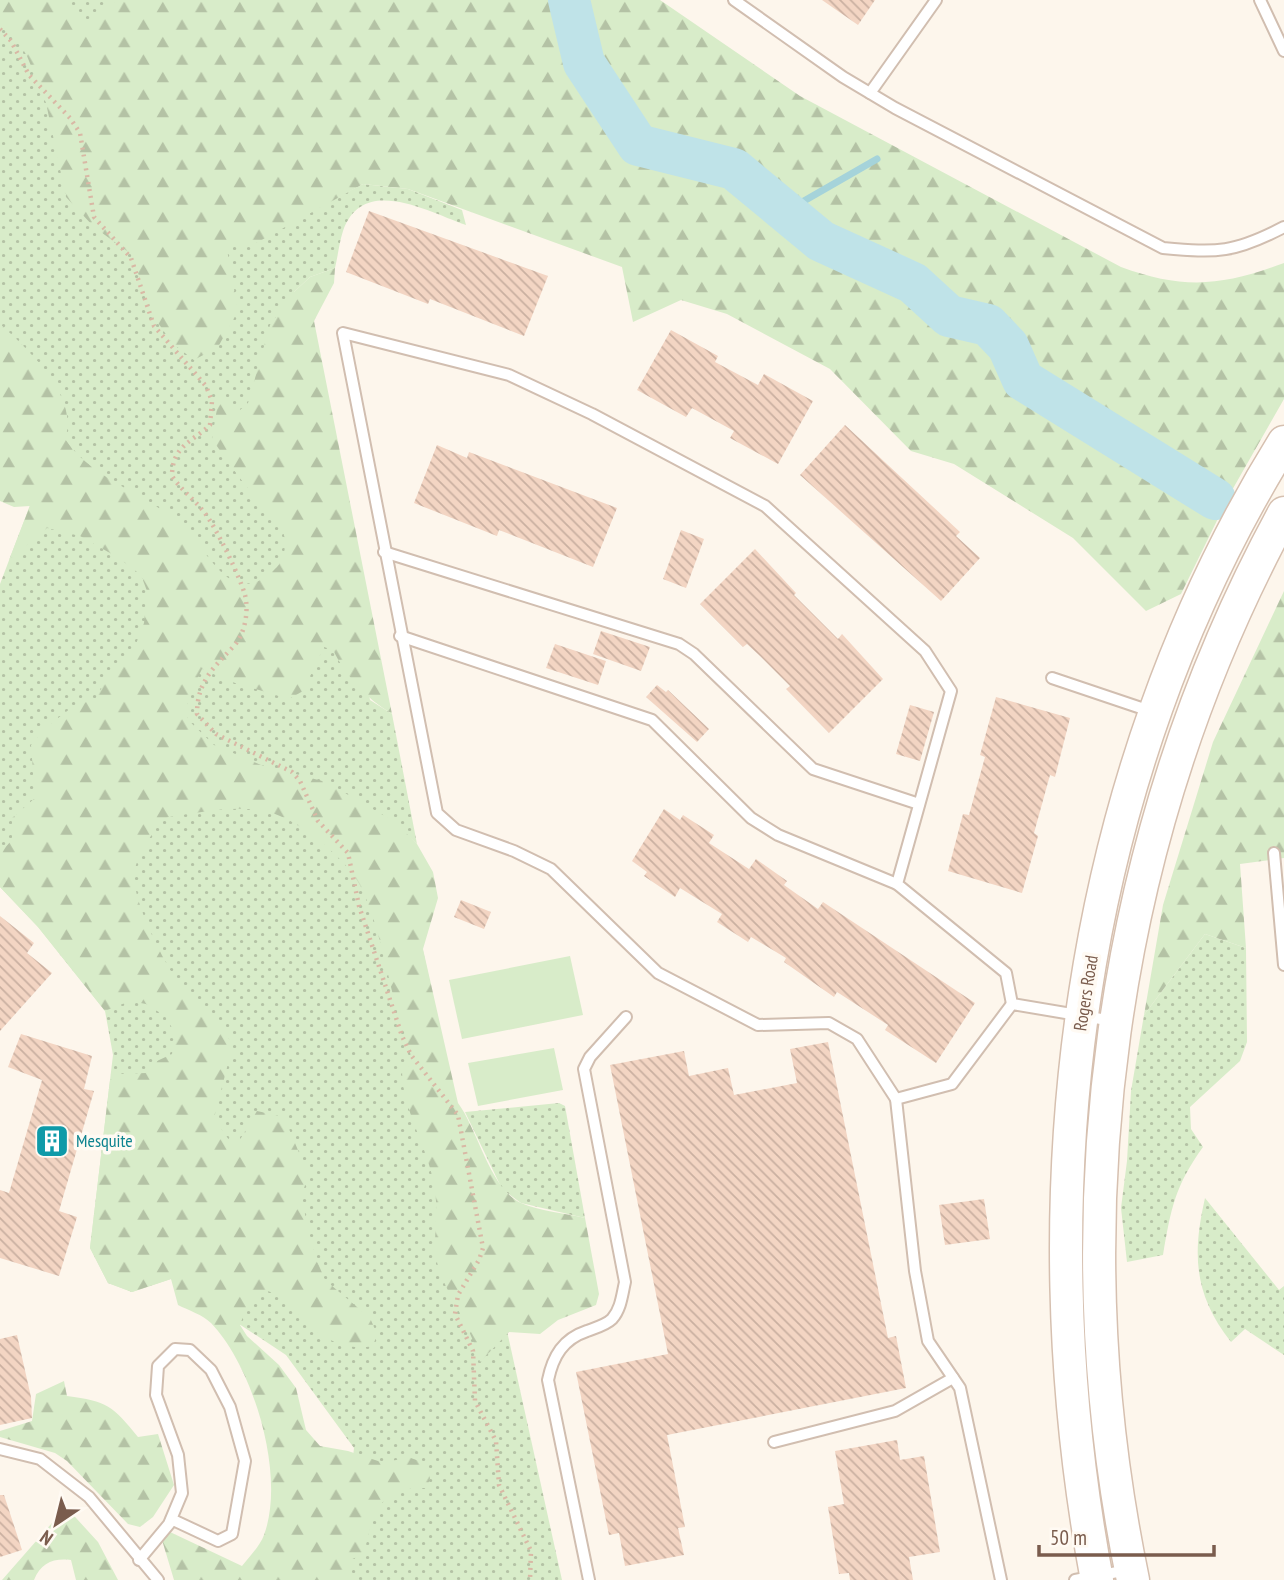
<svg xmlns="http://www.w3.org/2000/svg" width="1284" height="1580" viewBox="0 0 1284 1580" font-family="'PT Sans Narrow',sans-serif">
<defs>
<pattern id="grass-dots" width="8" height="8" patternUnits="userSpaceOnUse" patternTransform="scale(1.75)"><rect width="8" height="8" fill="#d8ecc9"/><path d="M2 2h.1M6 6h.1" fill="none" stroke="#b4c2a5" stroke-width="1.8" stroke-linecap="round"/></pattern>
<pattern id="forest-firs" width="22" height="20" patternUnits="userSpaceOnUse" patternTransform="scale(1.75)"><rect width="22" height="20" fill="#d8ecc9"/><path d="M5 1l3.5 6h-7zM16 11l3.5 6h-7z" fill="#b4c2a5"/></pattern>
<pattern id="building-back-hatch" width="6" height="6" patternUnits="userSpaceOnUse" patternTransform="scale(1.75)"><rect width="6" height="6" fill="#f3d5c3"/><path d="M-1 5l2 2M0 0l6 6M5-1l2 2" fill="none" stroke="#cab0a1"/></pattern>
</defs>
<rect width="100%" height="100%" fill="#fdf6ec"/>
<g fill="url(#grass-dots)">
<path d="M0,0h242l40,226 81,-42 45,5 54,21 4,15c-38,-13 -103,-51 -123,6 -4,12 -5,25 -8,37l-25,9 -16,15 76,408 22,14 25,130 -22,-20 167,756h-223l15,-132 -68,-93 -115,-76 -39,13 -24,-9 -18,-35 23,-193 -8,-44 -67,-84 -38,-40v-303l35,-92 -35,-40z"/>
<path d="M1205,934l41,14 1,94 -7,19 -50,46 1,22 12,18c-28,39 -32,61 -40,108l-36,7 -6,-54 6,-47 4,-70 13,-76z"/>
<polygon points="559,1103 565,1106 585,1218 521,1203 502,1189 465,1112"/>
<path d="M1205,1198l74,92 5,-4v69l-39,-26 -14,13c-37,-47 -39,-87 -26,-144z"/>
</g>
<g fill="url(#forest-firs)">
<path d="M0,0h59l27,23 31,-23h543l140,96 321,171c63,23 102,19 163,-4v136l-53,93 -50,102 -35,17 -73,-73 -119,-74 -43,-13 -81,-82 -103,-55 -46,-14 -48,22 -11,-55 -214,-78 -45,-5 -114,63 -23,-3 12,67 -20,36 -24,13 -22,-17 -18,-26 -23,-63 -37,-27 -28,-30 -20,-94 -19,-47 -17,-28 -10,-8z"/>
<path d="M335,268l-1,15 -20,38 78,393c-26,-16 -45,-36 -59,-64l-9,-3 -21,44 -14,8 -57,-17 -30,-13 -15,30v20l27,26 47,20 65,17 69,40 22,22 16,28 5,26 -15,51 35,154c20,27 32,86 63,100 18,8 44,10 64,15l14,76 -3,11 -38,15 -18,14 -31,-2 -29,30c-8,-34 -29,-60 -41,-92 -7,-23 -2,-46 -3,-69 -2,-47 -35,-88 -34,-133l10,-3c-2,-22 -11,-40 -17,-62 -10,-39 -17,-81 -35,-118 -12,-24 -55,-59 -80,-69 -33,-14 -76,-4 -111,1l-8,3c-9,15 -21,31 -26,48 -8,27 35,108 54,129 16,17 30,27 44,47l-19,74 15,22 9,3 19,-32 27,6 24,57 -6,22 4,24 9,36 10,24 45,38 7,16 -4,12c-31,6 -55,-10 -76,-33 -11,-11 -14,-18 -30,-22l-22,20 -5,14 7,11 32,29 17,23 10,42 14,16 28,5 36,12 24,-6 17,6 5,15 -3,10c-49,-2 -54,25 -63,66l-14,6 -2,10 5,10h-179l-12,-40 8,-8 72,34c7,-9 18,-20 22,-31 22,-59 -10,-167 -53,-212 -8,-8 -23,-13 -33,-18l-7,-26 -39,13 -24,-9 -18,-35 20,-168 8,-6 28,-1 11,-12 15,-7 3,-21 -10,-17 -19,-12 -16,-3 -25,10 -67,-84 -38,-40v-34l12,-13v-22l23,-20 -4,-53 13,-16 27,-21 25,-10 11,-20 24,-21 13,-34 3,-32 -6,-16 -24,-18 -37,-21 -33,-8 -38,32 21,-54 -16,1 -14,-6v-177c28,25 80,73 65,115 28,41 79,53 115,85 30,25 50,91 97,43 8,-9 10,-24 6,-35 -7,-17 -22,-28 -33,-41 -14,-17 -26,-35 -38,-52l8,-49 10,14 10,6 8,-7 22,-78 24,-33 16,-15z"/>
<polygon points="1284,591 1284,858 1240,864 1246,948 1205,934 1144,1015 1163,905 1213,742"/>
<path d="M64,1381l3,15c40,5 46,10 71,41l20,-3 16,51 -21,32 -13,10 -12,-3 -61,-63 -12,-8 -55,-16v-6l32,-10 4,-27z"/>
<path d="M66,1507l32,35 20,38h-42l-5,-20c-18,-2 -30,3 -37,20h-32z"/>
</g>
<g fill="#d8ecc9">
<polygon points="570,956 583,1015 462,1039 449,980"/>
<polygon points="554,1048 563,1090 478,1106 468,1063"/>
</g>
<g fill="none" stroke-linecap="round" stroke-linejoin="round">
<polyline stroke="#a5d3da" stroke-width="7" points="783,213 877,159"/>
<polyline stroke="#bfe3e8" stroke-width="42" points="569,0 584,63 638,145 734,169 821,241 913,283 949,316 988,325 1008,346 1023,380 1215,499"/>
</g>
<g fill="url(#building-back-hatch)">
<polygon points="822,0 875,0 858,25"/>
<polygon points="369,211 548,276 524,336 430,299 428,304 346,272"/>
<polygon points="671,330 718,356 715,362 758,385 764,374 813,401 778,464 730,438 734,431 692,408 686,417 637,390"/>
<polygon points="845,425 960,532 956,536 980,558 941,601 800,475"/>
<polygon points="437,445 467,458 469,452 617,508 593,567 499,530 497,536 414,503"/>
<polygon points="681,530 704,539 686,588 663,579"/>
<polygon points="755,549 796,593 794,595 838,639 842,634 883,679 829,733 786,689 790,686 760,656 747,644 743,647 700,604"/>
<polygon points="601,631 650,647 641,671 593,654"/>
<polygon points="555,644 606,661 598,685 546,668"/>
<polygon points="657,685 666,692 668,690 709,729 697,742 646,697"/>
<polygon points="996,697 1070,718 1055,777 1050,775 1034,833 1038,836 1022,893 948,871 963,814 969,815 985,757 980,755"/>
<polygon points="910,705 934,712 920,761 896,754"/>
<polygon points="664,809 680,820 683,815 714,835 709,843 749,869 756,859 787,881 784,885 818,909 823,902 975,1003 936,1063 885,1030 888,1025 837,992 834,997 784,962 786,958 751,937 748,942 717,922 722,914 680,888 675,897 644,876 647,872 632,861"/>
<polygon points="461,900 491,912 484,929 454,917"/>
<polygon points="0,916 34,943 27,953 52,973 0,1031"/>
<polygon points="21,1034 92,1056 84,1089 94,1091 59,1211 77,1217 59,1276 0,1258 0,1190 9,1193 42,1080 8,1067"/>
<polygon points="828,1042 888,1338 896,1336 906,1388 667,1435 685,1527 678,1528 684,1555 625,1566 619,1533 609,1535 576,1372 668,1354 610,1065 684,1051 689,1076 728,1068 734,1095 797,1083 790,1049"/>
<polygon points="984,1199 990,1239 945,1245 939,1205"/>
<polygon points="17,1335 31,1397 32,1418 0,1425 0,1339"/>
<polygon points="897,1440 900,1460 924,1456 940,1552 909,1557 913,1580 850,1580 849,1573 839,1574 828,1507 844,1504 835,1451"/>
<polygon points="0,1495 4,1495 22,1550 0,1557"/>
</g>
<g fill="none" stroke-linecap="round" stroke-linejoin="round">
<g stroke="#d1beb0" stroke-width="14">
<g id="lane">
<path d="M734,0l109,77 52,31 268,140c55,5 71,5 121,-21"/>
<polyline points="1260,0 1284,51"/>
<polyline points="870,93 936,0"/>
<polyline points="384,552 679,644 694,654 813,769 919,804"/>
<polyline points="400,636 652,720 751,818 778,835 897,884"/>
<polyline points="1052,678 1153,712"/>
<polyline points="1274,853 1284,965"/>
<polyline points="896,1099 857,1039 829,1023 758,1025 658,973 551,869 514,851 456,830 437,813 343,333 509,375 592,414 765,506 925,651 951,691 897,884 1006,973 1012,1004"/>
<polyline points="774,1442 895,1411 953,1378"/>
<polyline points="0,1449 40,1459 89,1497 158,1580"/>
<polyline points="139,1560 169,1524 182,1493 178,1455 156,1395 158,1366 175,1349 190,1350 211,1370 230,1407 245,1461 232,1534 218,1541 171,1519"/>
<path d="M589,1580l-41,-200c5,-24 15,-41 39,-49 8,-3 19,-6 25,-12 9,-10 10,-24 13,-37l-41,-213 6,-12 36,-40"/>
<polyline points="1001,1580 960,1388 928,1341 915,1271 896,1099 952,1084 1012,1004 1113,1021"/>
<polyline points="1075,1580 1128,1570"/>
</g>
</g>
<g stroke="#d6c0b0" stroke-width="35">
<g id="secondary">
<path d="M1097,1580c-72,-384 -22,-802 187,-1138"/>
<path d="M1133,1580c-75,-360 -25,-744 151,-1067"/>
</g>
</g>
<path stroke="#d9b8a5" stroke-width="4.5" stroke-dasharray="2 5" stroke-linecap="butt" d="M0,29l11,12 18,34 41,43 10,15 14,84 37,41 23,68 52,60 6,15 -2,24c-18,17 -38,21 -38,51 9,14 22,23 32,36 12,15 36,65 41,83 4,16 0,39 -11,51 -21,22 -37,36 -37,68l19,20 76,38 8,9 18,40 30,32 11,53 43,130 9,19 47,60 25,133 -4,12 -21,35 -3,19 18,37 2,50 21,40 3,44 32,66 -1,29"/>
<use href="#lane" stroke="#fff" stroke-width="10"/>
<use href="#secondary" stroke="#fff" stroke-width="32"/>
</g>
<defs>
<g id="building-square" transform="scale(1.75)"><rect x="-9" y="-9" width="18" height="18" rx="4" fill="#0f9aa8" stroke="#fffaf3"/><path d="M-4-6H4V6H1V3H-1V6H-4ZM-2.5-4.3h1.7v1.8h-1.7ZM.8-4.3h1.7v1.8H.8ZM-2.5-1h1.7V.8h-1.7ZM.8-1h1.7V.8H.8Z" fill="#fff"/></g>
</defs>
<g fill-rule="evenodd">
<use href="#building-square" x="52" y="1141"/>
</g>
<g text-anchor="middle" stroke-width="7" stroke-linejoin="round" paint-order="stroke">
<g font-size="18" fill="#7a5c4d" stroke="#fffaf3">
<text transform="translate(1086 993) rotate(-81)" y="6">Rogers Road</text>
</g>
<g font-size="18" fill="#0d838f" stroke="#fffaf3" text-anchor="start">
<text x="76" y="1147">Mesquite</text>
</g>
</g>
<g transform="translate(56 1524) rotate(215)" stroke="#fffaf3" stroke-width="5" paint-order="stroke">
<path d="M0-5L12 26L0 18L-12 26Z" fill="#7a5c4d"/>
<text y="-10" font-size="19" font-weight="bold" text-anchor="middle" fill="#7a5c4d">N</text>
</g>
<path d="M1039 1545v10h175v-10" fill="none" stroke="#7a5c4d" stroke-width="3.5"/>
<text x="1050" y="1545" font-size="21" fill="#7a5c4d" stroke="#fffaf3" stroke-width="5" paint-order="stroke">50 m</text>
</svg>
